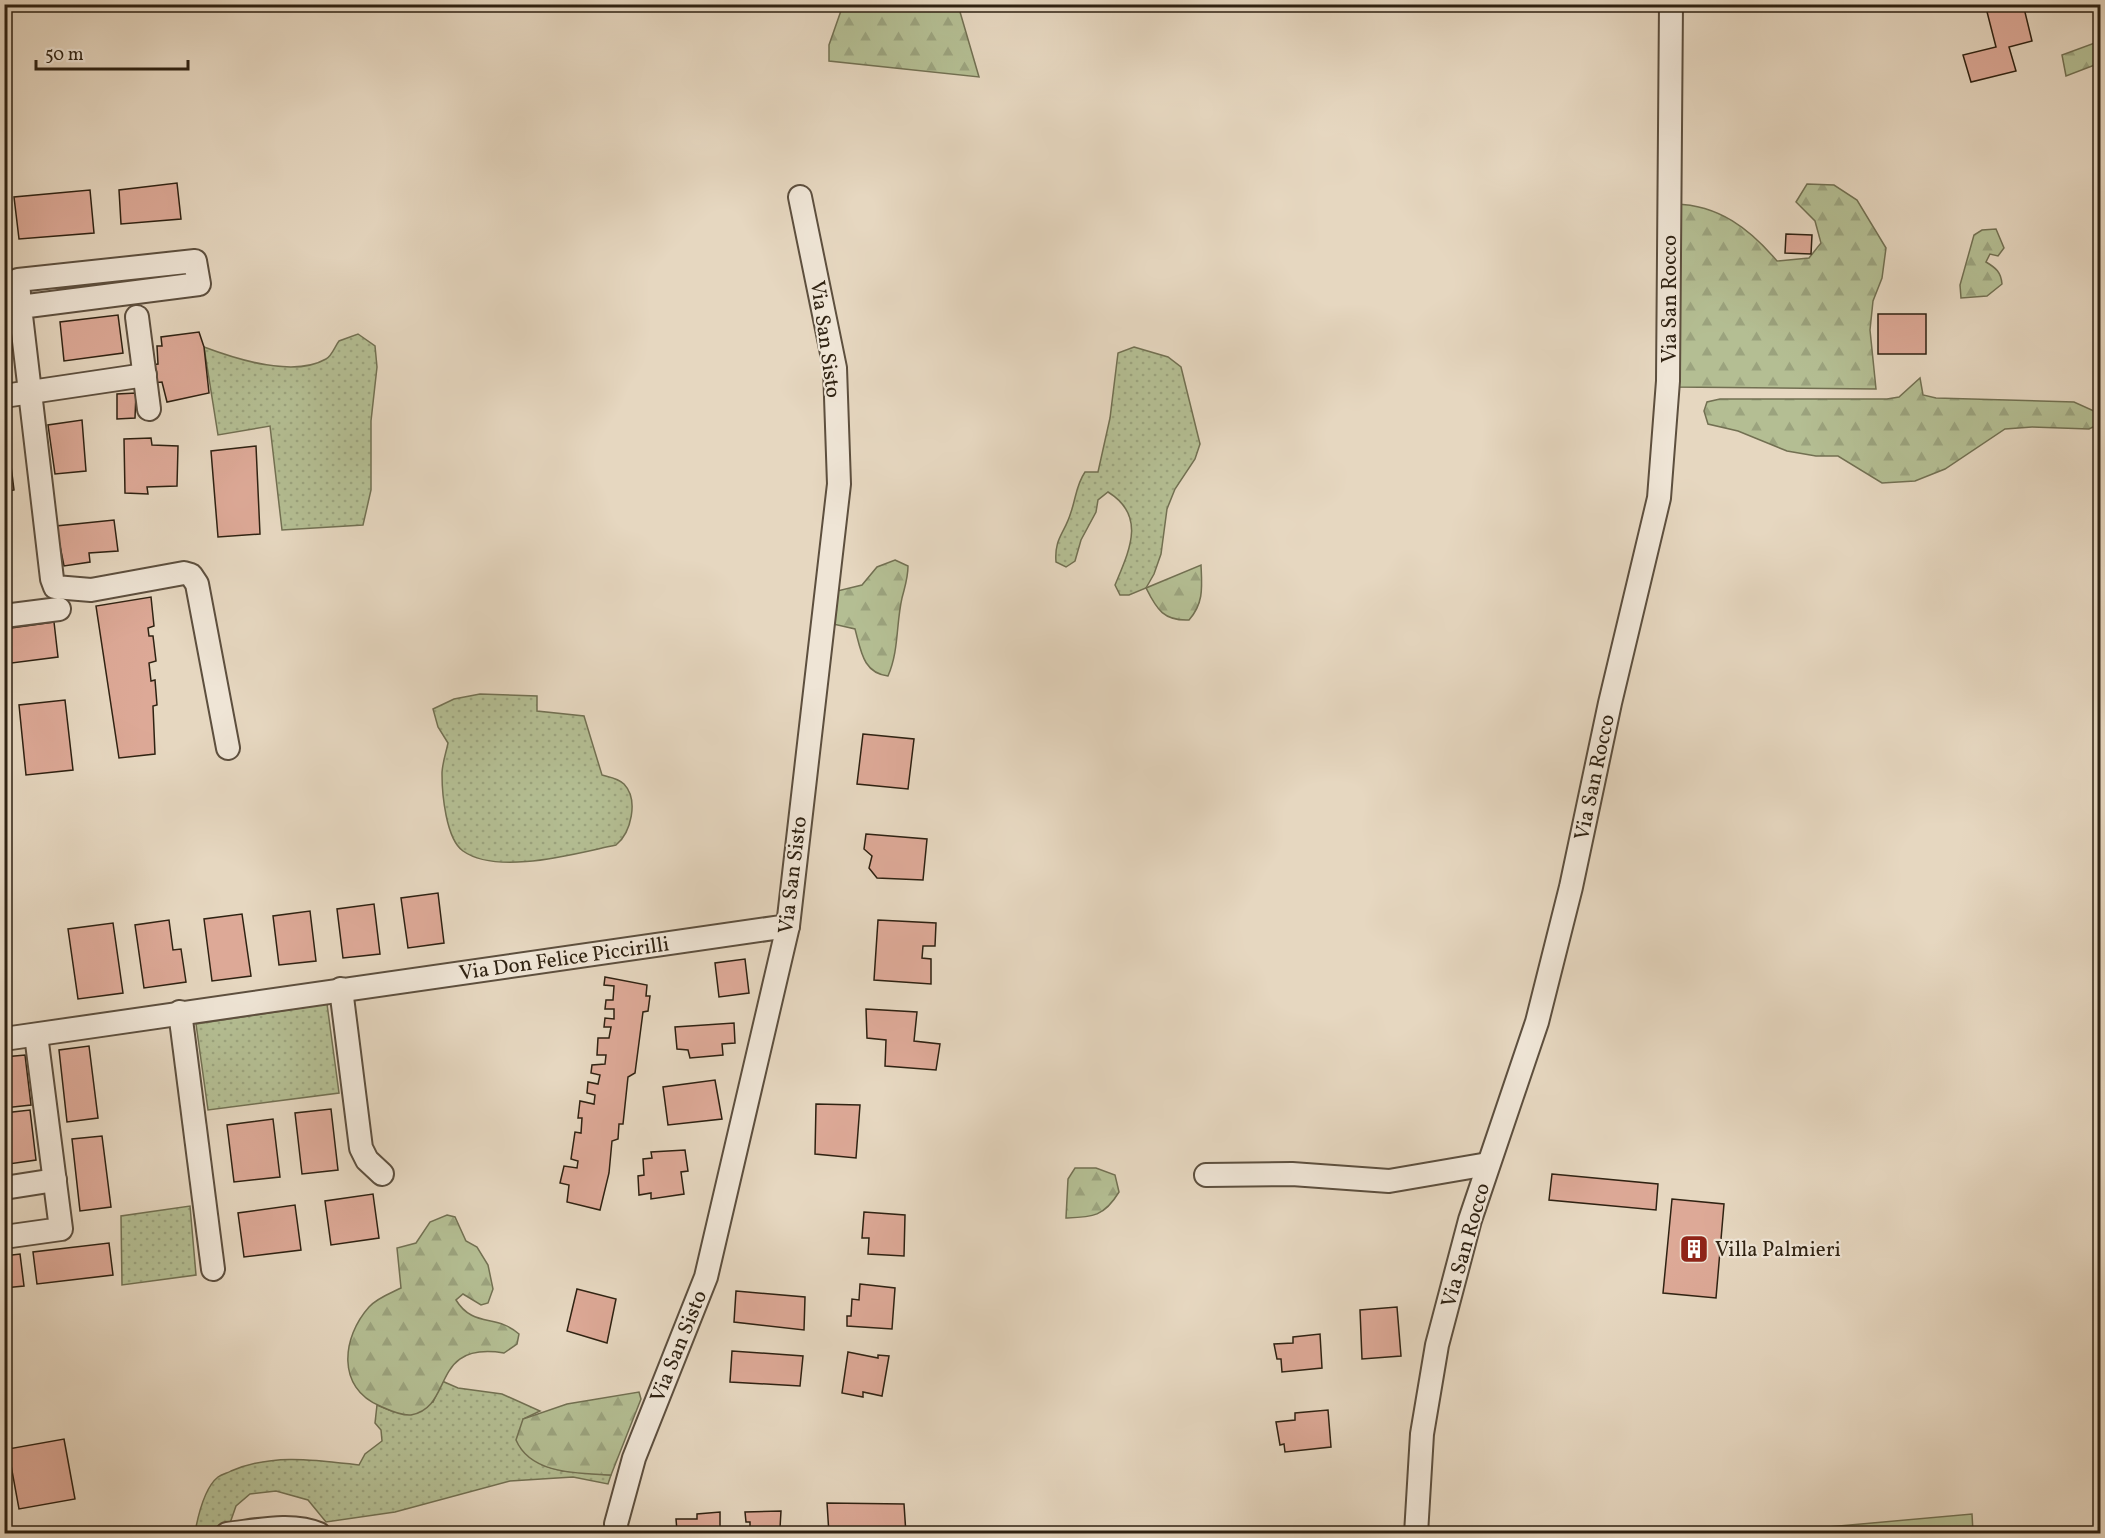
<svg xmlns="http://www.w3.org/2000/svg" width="2105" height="1538" viewBox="0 0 2105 1538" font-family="Vollkorn,serif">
<defs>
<pattern id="grass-dots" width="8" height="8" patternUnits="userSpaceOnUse" patternTransform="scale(1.5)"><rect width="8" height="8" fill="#b4be93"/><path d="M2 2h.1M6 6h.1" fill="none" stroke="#9ba37e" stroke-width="1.8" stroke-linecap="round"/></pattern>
<pattern id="forest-firs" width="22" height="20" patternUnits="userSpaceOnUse" patternTransform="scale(1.5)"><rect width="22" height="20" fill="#b4be93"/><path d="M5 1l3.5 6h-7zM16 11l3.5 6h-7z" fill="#9ba37e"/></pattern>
</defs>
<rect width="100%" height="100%" fill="#e6d7c0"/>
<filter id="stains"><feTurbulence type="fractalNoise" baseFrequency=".00333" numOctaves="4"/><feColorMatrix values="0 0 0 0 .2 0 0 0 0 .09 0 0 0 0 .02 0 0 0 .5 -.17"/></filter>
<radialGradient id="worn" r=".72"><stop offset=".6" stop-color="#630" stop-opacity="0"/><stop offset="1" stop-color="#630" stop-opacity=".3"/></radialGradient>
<g fill="url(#grass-dots)" stroke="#727052" stroke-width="1.5">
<path d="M358,334l17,12 2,21 -6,54v69l-8,35 -81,5 -12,-104 -52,9 -14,-88c32,12 89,31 122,12 6,-3 9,-13 13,-18z"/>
<path d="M1134,347l34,10 13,10 19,77 -5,15 -20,30 -8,20 -6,45 -7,20 -8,14 -17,7h-9l-5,-10c14,-34 32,-69 -7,-93l-10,8 -2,12 -15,28 -6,21 -9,6 -10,-5c-2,-24 9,-29 15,-50 5,-14 5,-27 14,-40h13l12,-54 8,-65z"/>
<path d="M480,694l57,2v15l47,5 18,59c7,2 16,3 22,9 15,16 7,49 -8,61 -39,8 -118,31 -153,6 -17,-12 -21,-57 -21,-77 0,-10 4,-21 6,-31l-10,-16 -5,-18 21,-10z"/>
<polygon points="327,1004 339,1093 208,1110 196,1024"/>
<polygon points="190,1206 196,1275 122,1285 121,1216"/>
<path d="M442,1381l16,7 44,6 38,17 -17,8 19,46 20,6 49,4 -3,9 -35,-7 -63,4 -115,31 -69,10 -18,-22 -32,-9 -26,3 -14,12 -7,20 -34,6c3,-16 9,-44 23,-55 4,-3 10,-4 13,-6 42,-18 85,-11 128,-6l6,-11 17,-13 -1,-11 -6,-7 2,-18 17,7 39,-10z"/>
</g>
<g fill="url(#forest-firs)" stroke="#727052" stroke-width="1.5">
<polygon points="843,5 958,5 979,77 829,61 829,45"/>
<polygon points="2100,41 2100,63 2066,76 2062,55"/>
<path d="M1807,184l27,1 23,15 29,48 -4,30 -9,23 -3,29 6,59 -202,-2 1,-183c44,1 75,25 102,57l32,-3 12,-15 -6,-22 -19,-19z"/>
<path d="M1996,229l8,19 -6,8 -8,-2 -4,8c10,6 15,10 16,22l-15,12 -26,2 -1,-13 14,-50 8,-5z"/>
<polygon points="1920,378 1923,395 1936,398 2074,402 2094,411 2097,425 2089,429 2032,427 2005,429 1945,469 1915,481 1882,483 1838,456 1816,456 1787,451 1738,431 1708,424 1704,411 1707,402 1720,399 1887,399 1899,397"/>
<path d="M895,560l13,6c0,12 -3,20 -6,32 -6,26 -3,53 -14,78 -25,-3 -27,-25 -33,-47l-22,-5 4,-33 25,-6 15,-18z"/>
<path d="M1201,565c1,22 3,38 -12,55 -25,1 -32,-10 -43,-32z"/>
<path d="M1075,1168h21l19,7 4,17c-15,25 -27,25 -53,26l2,-39z"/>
<path d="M447,1215l8,2 11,24 11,6 11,18 5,24 -5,14 -7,2 -18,-11 -7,6c17,28 41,14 63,34l-2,10 -13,9c-75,-12 -49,54 -93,62 -10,1 -22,-5 -31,-9 -44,-18 -38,-69 -11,-99 8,-9 22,-14 32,-19l-4,-40 19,-5 14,-21z"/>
<path d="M639,1392l2,7 -30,76c-32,-2 -80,0 -95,-35l7,-21 44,-15z"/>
</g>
<polygon fill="#b4be93" stroke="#727052" stroke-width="1.5" points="1972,1514 1973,1532 1954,1533 1761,1533"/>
<g fill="#dda997" stroke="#2f2212" stroke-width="1.5">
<polygon points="1985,4 2023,4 2032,41 2009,47 2016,71 1971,82 1963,55 1996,47"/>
<polygon points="177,183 181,219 121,224 119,190"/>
<polygon points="90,190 94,233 19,239 14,197"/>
<polygon points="1786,234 1812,235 1811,254 1785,253"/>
<rect x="1878" y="314" width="48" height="40"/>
<polygon points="118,315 123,353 64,361 60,322"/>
<polygon points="199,332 204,347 209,393 167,402 162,382 152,383 149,365 158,364 157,346 162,346 161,337"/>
<polygon points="136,393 135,418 117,419 117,394"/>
<polygon points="5,418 14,490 4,492 4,418"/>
<polygon points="82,420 86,471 55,474 48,425"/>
<polygon points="151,438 152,445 178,446 177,486 147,487 148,494 125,493 124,439"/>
<polygon points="256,446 260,534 218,537 211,451"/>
<polygon points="114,520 118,551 89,553 90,562 64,566 56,526"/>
<polygon points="151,597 154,626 148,628 149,636 153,636 156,661 149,663 151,681 155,680 157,705 153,706 155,754 119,758 96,606"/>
<polygon points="54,622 58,657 4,664 4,629"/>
<polygon points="65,700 73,770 26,775 19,705"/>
<polygon points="863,734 914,739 908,789 857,784"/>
<polygon points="866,834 927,839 923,880 877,878 869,868 872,856 864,849"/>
<polygon points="438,893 444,943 408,948 401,898"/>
<polygon points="374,904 380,954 343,958 337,909"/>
<polygon points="310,911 316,961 279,965 273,916"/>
<polygon points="242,914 251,976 212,981 204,919"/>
<polygon points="169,920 173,950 181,949 186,982 144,988 135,925"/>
<polygon points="878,920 936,923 935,946 923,946 922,958 931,959 931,984 874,980"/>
<polygon points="113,923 123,993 78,999 68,929"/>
<polygon points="745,959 749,993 719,997 715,963"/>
<polygon points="605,977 647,985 646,996 650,996 648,1011 643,1012 635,1073 628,1077 623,1124 619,1124 618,1139 612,1141 609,1173 600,1210 567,1202 569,1185 560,1183 564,1166 577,1168 578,1161 571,1159 575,1132 581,1133 582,1118 578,1118 580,1101 594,1104 595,1095 587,1093 588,1082 598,1084 600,1075 591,1073 592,1065 605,1064 606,1055 597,1055 598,1038 609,1038 611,1027 604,1027 605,1018 614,1019 614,1009 605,1009 606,1000 613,1000 614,986 604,985"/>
<polygon points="866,1009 917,1012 914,1041 940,1044 936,1070 885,1066 886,1040 867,1038"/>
<polygon points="734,1023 735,1043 722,1044 723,1055 690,1058 688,1050 677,1049 675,1027"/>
<polygon points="89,1046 98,1118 67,1122 59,1050"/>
<polygon points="25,1055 31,1105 4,1108 4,1057"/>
<polygon points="715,1080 722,1119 668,1125 663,1087"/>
<polygon points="816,1104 860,1105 856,1158 815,1154"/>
<polygon points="331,1109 338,1170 302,1174 295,1113"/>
<polygon points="30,1110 36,1160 9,1164 4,1113"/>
<polygon points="273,1119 280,1177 234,1182 227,1125"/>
<polygon points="102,1136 111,1207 80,1211 72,1139"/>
<polygon points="685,1150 688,1171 681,1172 684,1194 651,1199 651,1193 639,1195 638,1176 644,1175 643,1159 652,1158 651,1152"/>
<polygon points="1552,1174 1658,1184 1656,1210 1549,1200"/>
<polygon points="373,1194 379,1238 331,1245 325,1201"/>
<polygon points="1672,1199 1724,1204 1716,1298 1663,1293"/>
<polygon points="295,1205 301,1250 244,1257 238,1213"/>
<polygon points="864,1212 905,1215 904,1256 868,1254 869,1238 862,1238"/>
<polygon points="109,1243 113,1275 37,1284 33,1252"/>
<polygon points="20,1254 24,1286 4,1288 4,1256"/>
<polygon points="860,1284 895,1288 892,1329 847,1326 847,1316 851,1316 852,1299 859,1300"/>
<polygon points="577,1289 616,1299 607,1343 567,1331"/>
<polygon points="736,1291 805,1297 804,1330 734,1322"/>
<polygon points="1397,1307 1401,1356 1362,1359 1360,1310"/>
<polygon points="1320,1334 1322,1368 1282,1372 1281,1359 1277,1359 1274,1344 1293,1343 1293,1337"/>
<polygon points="732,1351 803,1356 800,1386 730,1382"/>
<polygon points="848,1352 878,1358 878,1355 889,1356 882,1396 863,1392 863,1397 842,1393"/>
<polygon points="1328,1410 1331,1447 1285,1452 1284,1444 1280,1445 1276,1422 1295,1420 1295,1413"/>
<polygon points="64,1439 75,1499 19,1509 8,1449"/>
<polygon points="827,1503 904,1504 906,1534 829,1534"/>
<polygon points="781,1511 780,1528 785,1528 784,1534 750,1534 750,1522 746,1522 745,1512"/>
<polygon points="720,1512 720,1534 674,1534 677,1531 676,1519 697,1519 697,1514"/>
</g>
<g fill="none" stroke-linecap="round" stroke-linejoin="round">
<g stroke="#5d4f3e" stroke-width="26">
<g id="minor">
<polyline points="20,307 18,280 195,261 199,284 20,307 52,579 55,587 91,590 184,573 191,575 197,584 228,748"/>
<polyline points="137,317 149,409"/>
<polyline points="4,396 145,375"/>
<polyline points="4,616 59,609"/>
<polyline points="341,989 361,1148 367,1160 382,1174"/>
<polyline points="180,1012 213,1269"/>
<polyline points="4,1039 788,926"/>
<polyline points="1206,1175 1292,1174 1389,1181 1488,1164"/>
<polyline points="4,1188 55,1180"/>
<polyline points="4,1237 61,1229 36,1035"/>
<path d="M227,1534c28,-3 65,-12 92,0"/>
<polyline points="617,1534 616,1524 634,1458 706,1277 788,926 839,484 835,368 800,197"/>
<polyline points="1416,1534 1422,1434 1437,1345 1470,1220 1537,1022 1571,887 1610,703 1659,498 1668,381 1671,4"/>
</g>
</g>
<use href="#minor" stroke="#efe5d6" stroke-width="22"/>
</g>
<defs>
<g id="building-square" transform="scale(1.5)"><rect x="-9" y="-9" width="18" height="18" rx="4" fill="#8f2418" stroke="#efe5d6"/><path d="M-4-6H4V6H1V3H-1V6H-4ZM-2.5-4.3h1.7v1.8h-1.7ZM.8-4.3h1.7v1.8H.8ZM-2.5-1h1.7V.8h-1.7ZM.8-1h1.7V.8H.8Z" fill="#fff"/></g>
</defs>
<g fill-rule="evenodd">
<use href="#building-square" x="1694" y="1249"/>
</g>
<g text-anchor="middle" stroke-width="4.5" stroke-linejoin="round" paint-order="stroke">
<g font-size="21" fill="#2f2212" stroke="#efe5d6">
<text transform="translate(1669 299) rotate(-90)" y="7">Via San Rocco</text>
<text transform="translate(826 339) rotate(82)" y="7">Via San Sisto</text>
<text transform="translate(1594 777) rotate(-78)" y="7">Via San Rocco</text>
<text transform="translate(792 875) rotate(-83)" y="7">Via San Sisto</text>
<text transform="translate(564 958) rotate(-8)" y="7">Via Don Felice Piccirilli</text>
<text transform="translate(1465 1245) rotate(-74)" y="7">Via San Rocco</text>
<text transform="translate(678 1346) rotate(-68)" y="7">Via San Sisto</text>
</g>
<g font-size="21" fill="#2f2212" stroke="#efe5d6" text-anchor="start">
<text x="1715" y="1256">Villa Palmieri</text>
</g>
</g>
<rect width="2105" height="1538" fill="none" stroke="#e6d7c0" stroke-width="24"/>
<rect x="6" y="6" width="2093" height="1526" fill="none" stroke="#2f2212" stroke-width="3"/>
<rect x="12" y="12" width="2081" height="1514" fill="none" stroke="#2f2212" stroke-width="1.5"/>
<path d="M36 60v9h152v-9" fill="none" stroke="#2f2212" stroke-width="3"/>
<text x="45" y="60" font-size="18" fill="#2f2212" stroke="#efe5d6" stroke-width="4.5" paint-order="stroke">50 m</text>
<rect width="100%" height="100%" filter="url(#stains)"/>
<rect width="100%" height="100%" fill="url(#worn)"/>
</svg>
